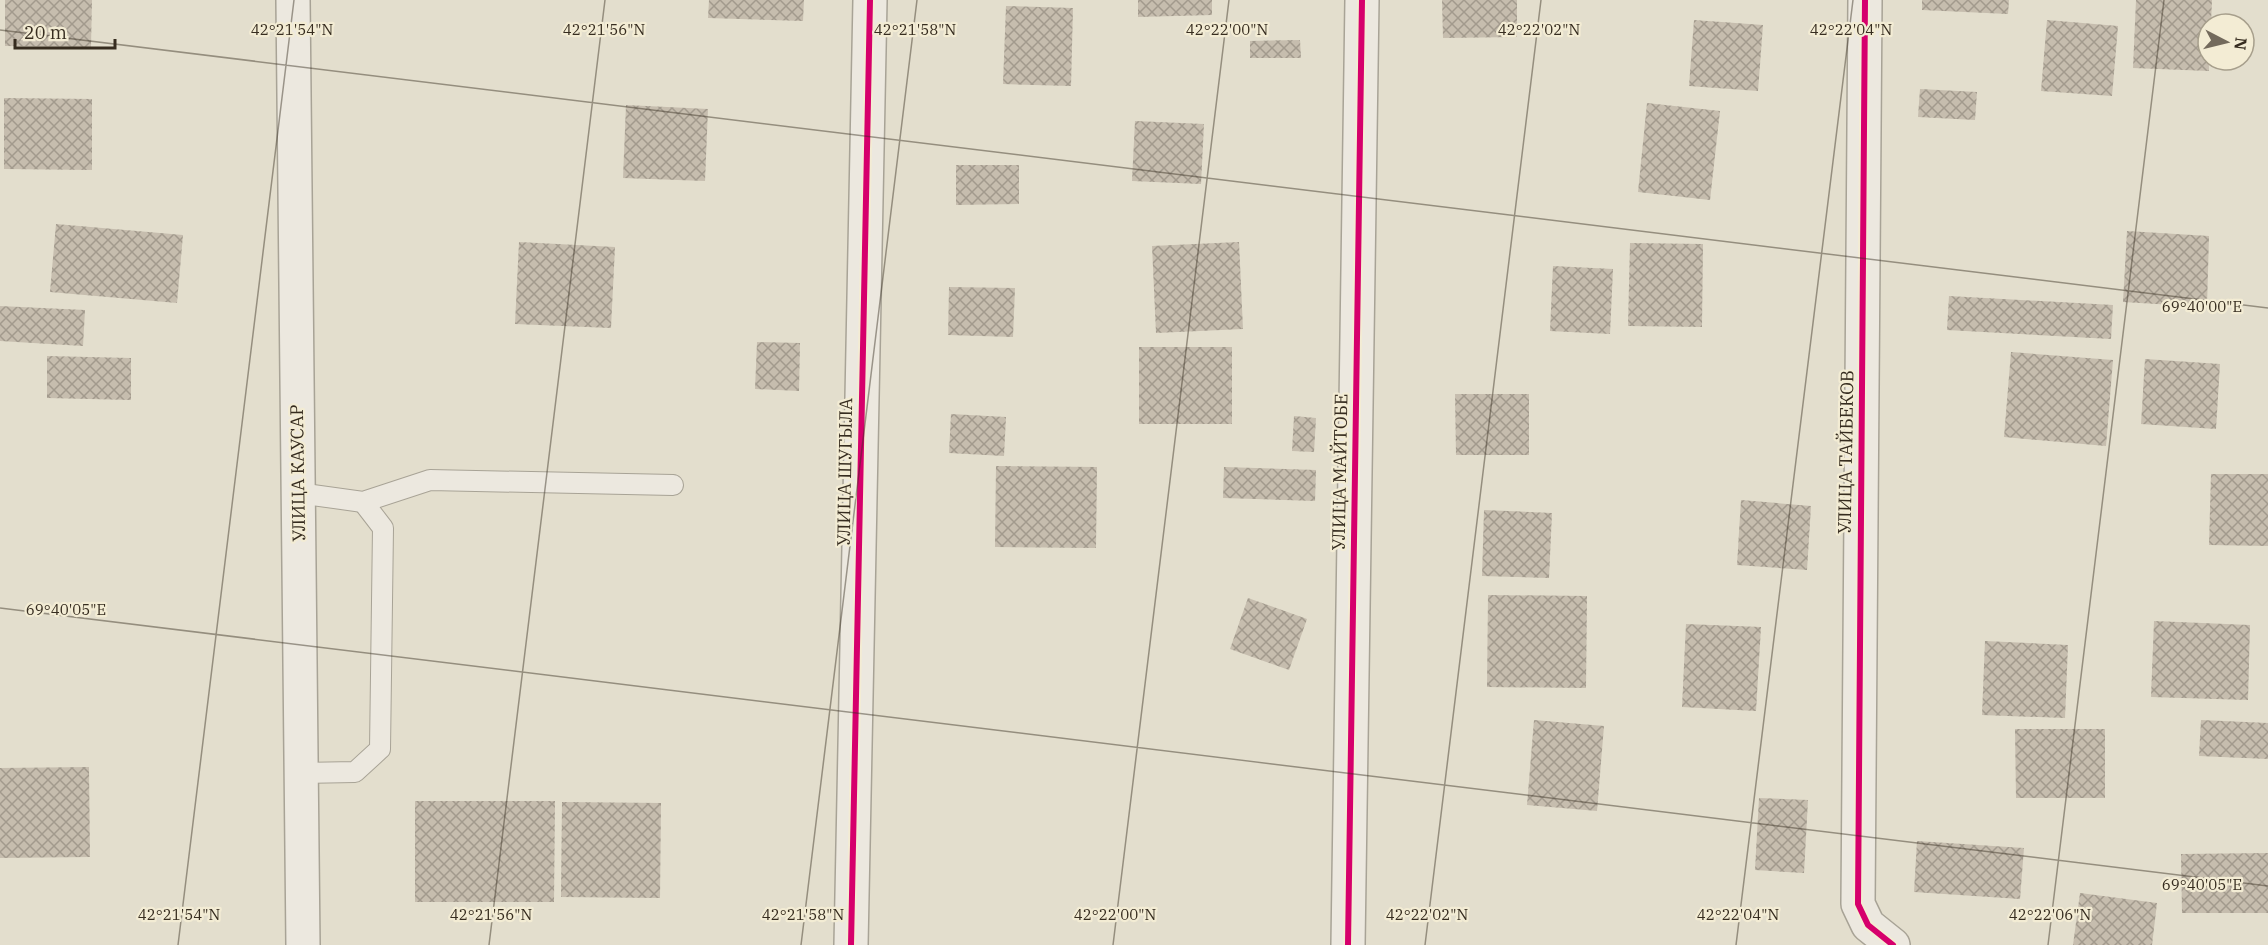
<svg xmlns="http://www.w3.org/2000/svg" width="2268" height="945" viewBox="0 0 2268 945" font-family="'IBM Plex Serif',serif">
<defs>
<pattern id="building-cross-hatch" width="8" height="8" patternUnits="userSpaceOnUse" patternTransform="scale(1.5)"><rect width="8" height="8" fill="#c6bdae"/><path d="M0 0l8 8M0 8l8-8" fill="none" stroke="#a29a8d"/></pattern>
</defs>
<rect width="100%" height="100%" fill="#e3decd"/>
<g fill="url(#building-cross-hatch)">
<polygon points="5,0 92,0 91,47 5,46"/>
<polygon points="709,0 804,0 803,21 708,18"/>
<polygon points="1138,0 1212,0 1212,15 1138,17"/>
<polygon points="1442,0 1517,0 1517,37 1443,38"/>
<polygon points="1922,0 2009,0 2008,14 1922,10"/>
<polygon points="2136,0 2212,0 2211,24 2208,24 2209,71 2133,68"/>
<polygon points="1006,6 1073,8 1071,86 1003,84"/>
<polygon points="1694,20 1763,25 1758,91 1689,86"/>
<polygon points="2047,20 2118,26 2112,96 2041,91"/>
<polygon points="1300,40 1301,58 1250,58 1250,41"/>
<polygon points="1920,89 1977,92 1975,120 1918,117"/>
<polygon points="4,98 92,99 92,170 4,169"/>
<polygon points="1647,103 1720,111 1710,200 1638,192"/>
<polygon points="626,105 708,109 705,181 623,178"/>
<polygon points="1135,121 1204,124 1201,184 1132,181"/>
<polygon points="956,165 1019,165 1019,204 956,205"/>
<polygon points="56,224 183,235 177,303 50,292"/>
<polygon points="2127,231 2209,236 2207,307 2123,302"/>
<polygon points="519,242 615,247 611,328 515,324"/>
<polygon points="1239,242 1243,329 1156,333 1152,246"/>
<polygon points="1630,243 1703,244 1702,327 1628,326"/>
<polygon points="1553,266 1613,269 1610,334 1550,331"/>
<polygon points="949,287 1015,288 1013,337 948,335"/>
<polygon points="1949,296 2113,305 2111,339 1947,330"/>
<polygon points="0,306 85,310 83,346 0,341"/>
<polygon points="757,342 800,343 799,391 755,389"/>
<rect x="1139" y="347" width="93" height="77"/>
<polygon points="2011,352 2113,360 2106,446 2004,437"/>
<polygon points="47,356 131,358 131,400 47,398"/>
<polygon points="2145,359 2220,364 2216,429 2141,424"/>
<polygon points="1455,394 1529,394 1529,455 1456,455"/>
<polygon points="951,414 1006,417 1004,456 949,453"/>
<polygon points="1294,416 1316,418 1314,452 1292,451"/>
<polygon points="996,466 1097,467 1096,548 995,547"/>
<polygon points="1224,467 1316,470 1315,501 1223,498"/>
<polygon points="2211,474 2268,474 2268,546 2209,545"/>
<polygon points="1741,500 1811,506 1807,570 1737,565"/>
<polygon points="1484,510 1552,513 1549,578 1482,576"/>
<polygon points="1488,595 1587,596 1586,688 1487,687"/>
<polygon points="1248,598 1307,619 1289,670 1230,649"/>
<polygon points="2154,621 2250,625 2248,700 2151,697"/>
<polygon points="1686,624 1761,627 1756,711 1682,707"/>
<polygon points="1985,641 2068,645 2065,718 1982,715"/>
<polygon points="1534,720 1604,726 1597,811 1527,805"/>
<polygon points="2201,720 2268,723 2268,759 2199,756"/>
<polygon points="2015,729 2105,729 2105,798 2016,798"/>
<polygon points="89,767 90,857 0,858 0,768"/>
<polygon points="1759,798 1808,800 1804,873 1755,870"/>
<polygon points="415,801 555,801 554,902 415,902"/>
<polygon points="562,802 661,803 660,898 561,897"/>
<polygon points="1917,841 2024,848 2020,899 1914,892"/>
<polygon points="2268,853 2268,913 2182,913 2181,854"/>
<polygon points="2080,893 2157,903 2152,945 2073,945"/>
</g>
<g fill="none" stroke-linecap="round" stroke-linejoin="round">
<g stroke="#a8a396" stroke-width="22">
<g id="lane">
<polyline points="298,493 363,502 430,480 673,485"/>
<polyline points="301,773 355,772 380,749 383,528 363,502"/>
</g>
</g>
<g stroke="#a8a396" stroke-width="36">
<g id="street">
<polyline points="293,0 303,945"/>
<polyline points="1865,0 1858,904 1868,925 1893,945"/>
<polyline points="851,945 870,0"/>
<polyline points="1348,945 1362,0"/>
</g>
</g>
<use href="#lane" stroke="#ece8df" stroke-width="20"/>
<use href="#street" stroke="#ece8df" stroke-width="33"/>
<g stroke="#f3ecd4" stroke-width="10">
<g id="cycleway">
<polyline points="1865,0 1858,904 1868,925 1893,945"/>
<polyline points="851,945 870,0"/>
<polyline points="1348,945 1362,0"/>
</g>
</g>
<use href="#cycleway" stroke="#d6006c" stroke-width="6"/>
</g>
<path fill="none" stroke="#362c1f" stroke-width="1.5" stroke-opacity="0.45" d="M0,30l2268,278M0,608l2268,278M178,945l116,-945M489,945l116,-945M801,945l116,-945M1113,945l116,-945M1425,945l116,-945M1736,945l117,-945M2048,945l116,-945"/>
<g text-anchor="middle" stroke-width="4.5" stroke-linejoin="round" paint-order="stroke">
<g font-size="18" fill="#362c1f" stroke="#f3ecd4">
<text transform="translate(1846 452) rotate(-89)" y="6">УЛИЦА ТАЙБЕКОВ</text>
<text transform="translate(845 472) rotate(-89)" y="6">УЛИЦА ШУГЫЛА</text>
<text transform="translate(1340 472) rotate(-89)" y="6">УЛИЦА МАЙТОБЕ</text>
<text transform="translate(298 473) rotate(-91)" y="6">УЛИЦА КАУСАР</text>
</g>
</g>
<g font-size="15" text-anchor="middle" fill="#362c1f" stroke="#f3ecd4" stroke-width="4.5" stroke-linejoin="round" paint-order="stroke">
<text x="292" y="35">42°21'54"N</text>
<text x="604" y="35">42°21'56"N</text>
<text x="915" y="35">42°21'58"N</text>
<text x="1227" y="35">42°22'00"N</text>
<text x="1539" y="35">42°22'02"N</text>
<text x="1851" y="35">42°22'04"N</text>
<text x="2202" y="312">69°40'00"E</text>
<text x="66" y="615">69°40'05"E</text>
<text x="2202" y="890">69°40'05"E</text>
<text x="179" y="920">42°21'54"N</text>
<text x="491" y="920">42°21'56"N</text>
<text x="803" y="920">42°21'58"N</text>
<text x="1115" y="920">42°22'00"N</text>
<text x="1427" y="920">42°22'02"N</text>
<text x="1738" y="920">42°22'04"N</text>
<text x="2050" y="920">42°22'06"N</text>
</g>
<g transform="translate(2226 42) rotate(97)"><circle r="28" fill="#f3ecd4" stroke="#a79f8c" stroke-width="1.5"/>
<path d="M0-4.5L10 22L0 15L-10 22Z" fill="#736a5c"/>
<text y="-9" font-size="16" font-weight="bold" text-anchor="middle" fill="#362c1f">N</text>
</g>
<path d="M15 39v9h100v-9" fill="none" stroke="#362c1f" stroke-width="3"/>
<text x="24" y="39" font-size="18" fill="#362c1f" stroke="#f3ecd4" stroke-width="4.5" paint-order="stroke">20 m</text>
</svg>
